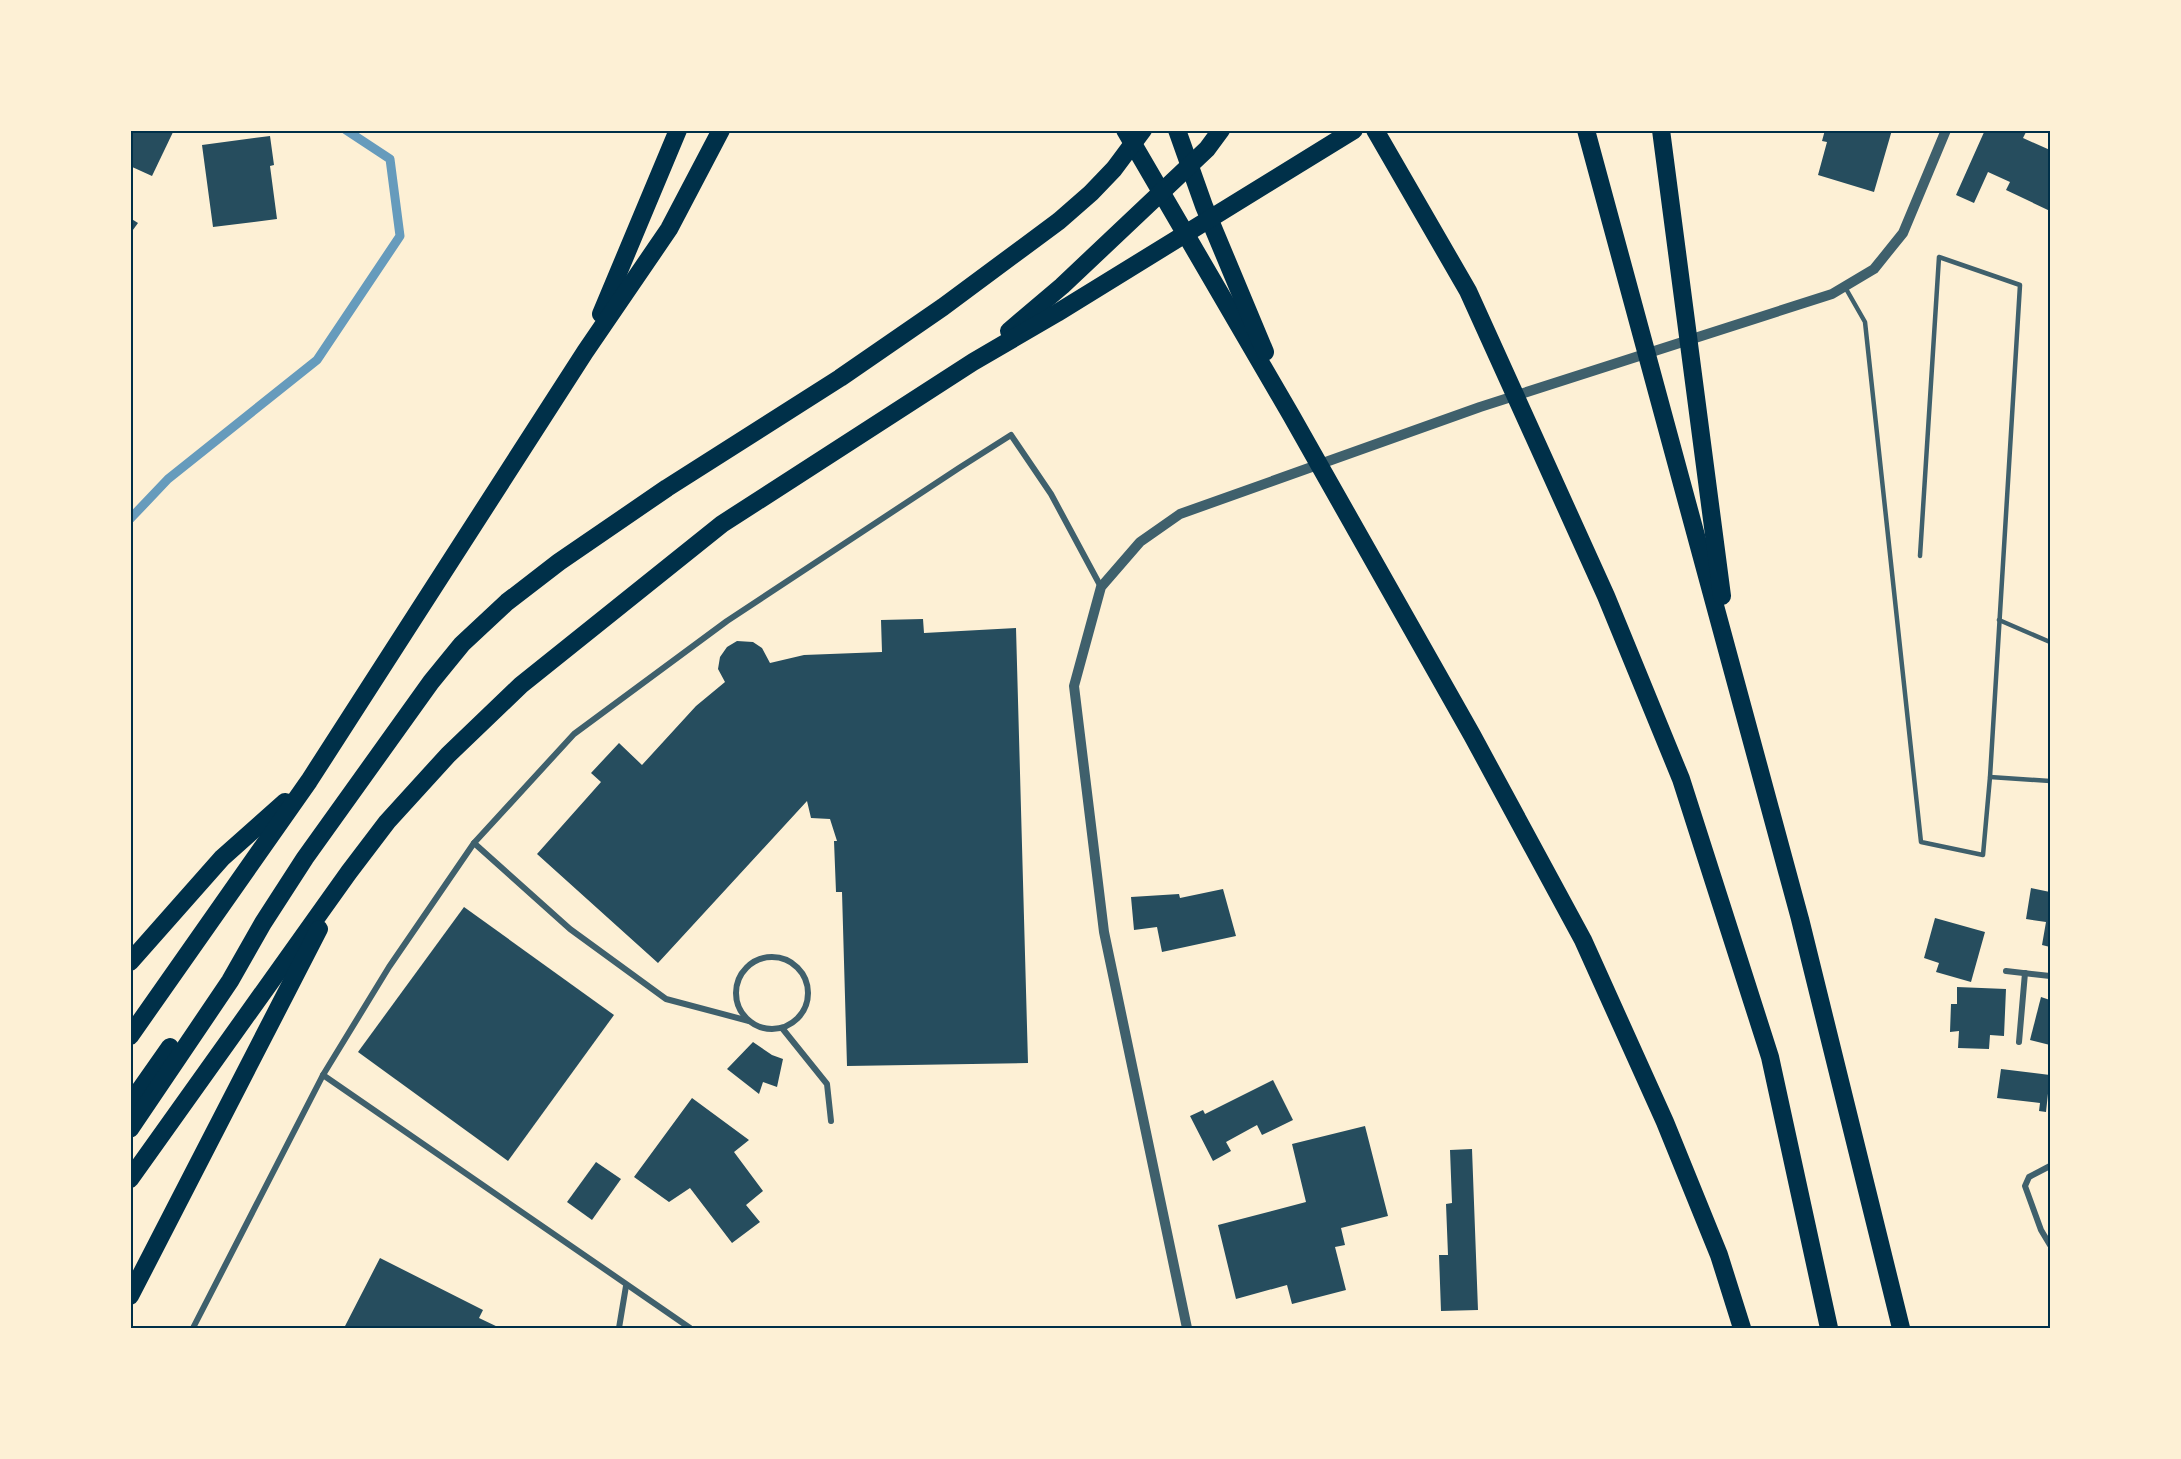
<svg xmlns="http://www.w3.org/2000/svg" width="2181" height="1459" viewBox="0 0 2181 1459" font-family="'Noto Serif',serif">
<rect width="100%" height="100%" fill="#fdf0d5"/>
<g fill="none" stroke-linecap="round" stroke-linejoin="round">
<polyline stroke="#669bbc" stroke-width="9" points="130,519 168,479 317,360 400,236 390,159 346,130"/>
</g>
<g fill="#264d5e">
<polygon points="130,130 174,130 152,176 130,166"/>
<polygon points="1825,130 1892,130 1874,192 1818,175 1827,142 1822,141"/>
<polygon points="1985,130 2027,130 2023,138 2050,150 2050,211 2006,190 2010,182 1988,172 1974,203 1956,195"/>
<polygon points="270,136 274,165 270,166 277,219 213,227 202,145"/>
<polygon points="130,218 138,223 130,234"/>
<polygon points="923,619 924,633 1016,628 1028,1063 847,1066 842,892 836,892 834,841 837,841 830,819 811,818 807,801 658,963 537,854 601,782 591,773 619,743 642,765 696,706 725,682 718,669 720,657 727,647 737,641 753,642 762,648 770,663 804,655 882,652 881,620"/>
<polygon points="2031,888 2050,892 2050,947 2042,945 2046,922 2026,919"/>
<polygon points="1223,889 1236,936 1162,952 1157,927 1134,930 1131,897 1179,894 1180,898"/>
<polygon points="464,907 614,1015 508,1161 358,1052"/>
<polygon points="1935,918 1985,932 1971,982 1936,972 1939,963 1924,958"/>
<polygon points="1957,987 2006,989 2004,1036 1990,1035 1989,1049 1958,1048 1959,1031 1950,1032 1951,1004 1957,1004"/>
<polygon points="2041,997 2050,1000 2050,1045 2030,1040"/>
<polygon points="753,1042 772,1055 783,1059 777,1087 763,1082 759,1094 727,1069"/>
<polygon points="2001,1069 2050,1075 2046,1112 2039,1111 2040,1103 1997,1098"/>
<polygon points="1273,1080 1293,1120 1262,1135 1257,1125 1226,1142 1231,1151 1213,1161 1190,1116 1203,1110 1205,1114"/>
<polygon points="692,1098 749,1140 734,1152 763,1191 746,1205 760,1222 732,1243 690,1188 669,1202 634,1177"/>
<polygon points="1365,1126 1388,1216 1341,1228 1345,1245 1335,1247 1346,1290 1292,1304 1287,1285 1236,1299 1218,1225 1306,1202 1292,1144"/>
<polygon points="1472,1149 1478,1310 1441,1311 1439,1255 1448,1255 1446,1204 1452,1203 1450,1150"/>
<polygon points="596,1162 621,1179 592,1220 567,1202"/>
<polygon points="380,1258 483,1310 479,1318 500,1328 344,1328"/>
</g>
<g fill="none" stroke-linecap="round" stroke-linejoin="round">
<g stroke="#3f606c" stroke-width="4.5">
<polyline points="1845,287 1865,322 1921,842 1983,855 1990,777 2020,285 1939,257 1920,556"/>
<polyline points="1999,620 2050,642"/>
<polyline points="1990,777 2050,781"/>
</g>
<g stroke="#3f606c" stroke-width="6">
<polyline points="474,843 570,929 666,999 749,1021"/>
<circle cx="772" cy="993" r="36"/>
<polyline points="2006,971 2050,976"/>
<polyline points="782,1028 827,1084 831,1121"/>
<polyline points="2019,1042 2025,973"/>
<polyline points="323,1075 690,1328"/>
<polyline points="2050,1166 2029,1177 2025,1186 2041,1230 2050,1245"/>
<polyline points="193,1328 323,1075 389,967 474,843 574,734 727,621 959,468 1011,435 1051,494 1101,587"/>
<polyline points="619,1328 626,1286"/>
</g>
<polyline stroke="#3f606c" stroke-width="10" points="1187,1328 1104,932 1074,686 1101,587 1140,542 1180,514 1480,407 1832,294 1874,269 1903,233 1946,130"/>
<g stroke="#003049" stroke-width="18">
<polyline points="1125,130 1291,415 1472,735 1583,940 1665,1122 1719,1255 1742,1328"/>
<polyline points="1177,130 1204,206 1265,352"/>
<polyline points="1375,130 1468,291 1606,596 1681,779 1770,1057 1829,1328"/>
<polyline points="1586,130 1800,919 1901,1328"/>
<polyline points="1661,130 1722,596"/>
<polyline points="601,314 678,130"/>
<polyline points="1009,331 1062,286 1207,149 1221,130"/>
<polyline points="130,962 222,858 285,802"/>
<polyline points="130,1036 309,781 585,352 669,229 721,130"/>
<polyline points="130,1104 170,1047"/>
<polyline points="130,1129 230,981 263,923 305,858 431,682 462,644 507,602 559,562 667,488 840,378 943,307 1059,221 1091,193 1114,169 1143,130"/>
<polyline points="130,1179 349,872 387,822 448,755 521,685 722,524 973,362 1057,313 1354,130"/>
<polyline points="130,1296 319,929"/>
</g>
</g>
<rect width="2181" height="1459" fill="none" stroke="#fdf0d5" stroke-width="264"/>
<rect x="132" y="132" width="1917" height="1195" fill="none" stroke="#003049" stroke-width="2"/>
</svg>
